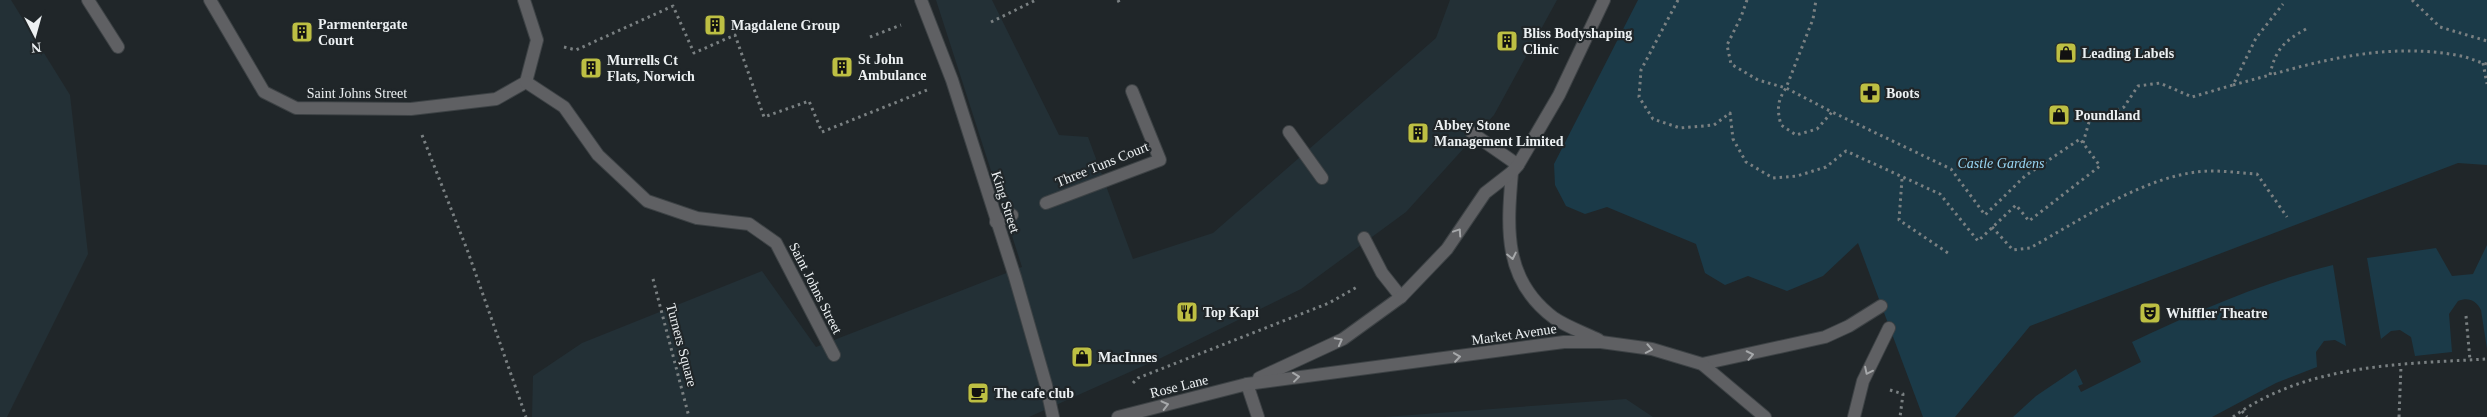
<svg xmlns="http://www.w3.org/2000/svg" width="2487" height="417" viewBox="0 0 2487 417" font-family="Georgia,serif">
<rect width="100%" height="100%" fill="#202629"/>
<g fill="#233036">
<polygon points="0,0 11,0 70,95 88,254 7,417 0,417"/>
<polygon points="936,0 992,0 1059,135 1088,137 1133,259 1213,233 1436,38 1450,0 1557,0 1494,115 1406,212 1301,289 1161,358 1029,417 532,417 533,376 582,343 762,271 816,347 1022,267"/>
<polygon points="1626,399 1653,417 1384,417"/>
</g>
<g fill="#1b3a48">
<polygon points="1638,0 2487,0 2487,165 2458,163 2030,326 1955,417 1923,417 1858,243 1823,276 1787,291 1748,276 1725,285 1705,273 1696,244 1607,207 1585,214 1566,206 1555,185 1554,164"/>
<path d="M2487,245v104l-6,-39c-5,-10 -13,-13 -23,-9l-9,13 3,38 -37,4 -4,-19 -11,-7 -9,1 -10,8 -14,-81 69,-10 16,28 21,-2z"/>
<path d="M2333,265l13,81 -11,-6 -11,1 -8,11 1,15 -41,16 -64,34h-199l23,-21 40,-27 7,15 -5,2 3,6 60,-30 -9,-20c65,-31 131,-60 201,-77z"/>
</g>
<g fill="none" stroke-linecap="round" stroke-linejoin="round">
<g stroke="#3d4245" stroke-width="14">
<g id="service">
<polyline points="88,0 118,47"/>
<polyline points="1289,132 1322,178"/>
<polyline points="1472,133 1518,165"/>
<polyline points="1046,203 1160,160 1132,91"/>
<polyline points="996,222 1012,215"/>
<polyline points="1364,238 1382,273 1401,297"/>
<polyline points="1702,364 1825,337 1849,326 1881,306"/>
<polyline points="1854,417 1863,381 1889,328"/>
</g>
</g>
<g stroke="#3d4245" stroke-width="14">
<g id="minor">
<polyline points="210,0 264,92 296,108 411,109 496,99 526,82 537,40 524,0"/>
<polyline points="921,0 952,80 1015,277 1046,385 1053,417"/>
<polyline points="526,82 564,107 598,155 647,201 697,218 749,224 776,243 834,355"/>
<polyline points="1247,384 1258,417"/>
</g>
</g>
<g stroke="#3d4245" stroke-width="14">
<g id="tertiary">
<path d="M1512,172c-5,57 -9,108 42,146 13,9 31,15 45,22"/>
<polyline points="1259,378 1343,339 1401,297 1447,249 1485,193 1512,172 1518,165 1559,95 1604,0"/>
<polyline points="1118,417 1247,384 1564,342 1601,342 1652,349 1702,364 1765,417"/>
</g>
</g>
<g stroke="#7a8082" stroke-width="3" stroke-dasharray="2.5 4" stroke-linecap="butt">
<polyline points="1118,0 1120,4"/>
<polyline points="1678,0 1641,70 1639,97 1653,119 1680,128 1714,125 1730,113 1733,139 1746,162 1773,178 1797,176 1826,167 1846,151 1940,194 1978,241 2016,205 2029,221 2100,166 2080,139 2025,176 1985,215 1951,169 1832,112"/>
<path d="M1747,0l-6,17 -14,28 4,19 27,16 28,8 46,24 -15,17 -21,6 -15,-10c-4,-15 -4,-24 5,-37l27,-69 3,-19"/>
<polyline points="2412,0 2440,27 2487,41"/>
<polyline points="991,22 1036,0"/>
<path d="M2306,29c-22,12 -31,21 -36,46 62,-18 126,-32 191,-19 9,2 17,6 26,8"/>
<polyline points="870,37 901,25"/>
<polyline points="564,47 576,50 673,6 694,53 735,35 764,117 809,101 822,132 927,90"/>
<polyline points="2483,63 2487,84"/>
<polyline points="2233,85 2270,75"/>
<polyline points="422,135 468,252 526,417"/>
<polyline points="2083,143 2089,122 2124,107 2138,86 2160,83 2192,97 2233,85 2256,38 2283,4"/>
<polyline points="1902,179 1899,220 1948,253"/>
<path d="M1992,227l21,23 17,-2c53,-29 119,-76 181,-77 15,0 30,2 46,3l30,43"/>
<polyline points="653,279 689,417"/>
<polyline points="2466,316 2470,360"/>
<polyline points="1133,383 1138,378 1329,303 1357,287"/>
<polyline points="1890,390 1903,394 1900,417"/>
<polyline points="2242,411 2247,417"/>
<path d="M2233,417c73,-53 168,-53 254,-58"/>
<polyline points="2399,417 2401,366"/>
</g>
<use href="#service" stroke="#5f6063" stroke-width="12"/>
<use href="#minor" stroke="#5f6063" stroke-width="12"/>
<use href="#tertiary" stroke="#5f6063" stroke-width="12"/>
</g>
<defs><path id="oneway-chevron" d="M-2-3.5L2.5 0L-2 3.5" fill="none" stroke-width="1.6" stroke-linecap="round" stroke-linejoin="round" transform="scale(1.25)"/></defs>
<g stroke="#a6a8aa">
<use href="#oneway-chevron" transform="translate(1458 232) rotate(-56)"/>
<use href="#oneway-chevron" transform="translate(1512 256) rotate(78)"/>
<use href="#oneway-chevron" transform="translate(1339 341) rotate(-28)"/>
<use href="#oneway-chevron" transform="translate(1649 349) rotate(11)"/>
<use href="#oneway-chevron" transform="translate(1750 355) rotate(-12)"/>
<use href="#oneway-chevron" transform="translate(1457 357) rotate(-8)"/>
<use href="#oneway-chevron" transform="translate(1868 371) rotate(116)"/>
<use href="#oneway-chevron" transform="translate(1296 377) rotate(-7)"/>
<use href="#oneway-chevron" transform="translate(1165 405) rotate(-14)"/>
</g>
<defs>
<g id="building-square" transform="scale(1.125)"><rect x="-9" y="-9" width="18" height="18" rx="4" fill="#bdbf43" stroke="#202629"/><path d="M-4-6H4V6H1V3H-1V6H-4ZM-2.5-4.3h1.7v1.8h-1.7ZM.8-4.3h1.7v1.8H.8ZM-2.5-1h1.7V.8h-1.7ZM.8-1h1.7V.8H.8Z" fill="#111"/></g>
<g id="shop-square" transform="scale(1.125)"><rect x="-9" y="-9" width="18" height="18" rx="4" fill="#bdbf43" stroke="#202629"/><path d="M-5-2.5h2.3a2.7 3.5 0 0 1 5.4 0H5L5.5 6h-11ZM-1.5-2.5h3a1.5 2.3 0 0 0-3 0Z" fill="#111"/></g>
<g id="pharmacy-square" transform="scale(1.125)"><rect x="-9" y="-9" width="18" height="18" rx="4" fill="#bdbf43" stroke="#202629"/><path d="M-2-6h4v4h4v4h-4v4h-4v-4h-4v-4h4Z" fill="#111"/></g>
<g id="restaurant-square" transform="scale(1.125)"><rect x="-9" y="-9" width="18" height="18" rx="4" fill="#bdbf43" stroke="#202629"/><path d="M-5-6h1v4h1v-4h1v4h1v-4h1v5L-1.5 .5V6h-2V.5L-5-1ZM5-6V6H3V1.5H1.5Q1.5-4 5-6Z" fill="#111"/></g>
<g id="theatre-square" transform="scale(1.125)"><rect x="-9" y="-9" width="18" height="18" rx="4" fill="#bdbf43" stroke="#202629"/><path d="M-5-5.5Q0-4 5-5.5V0Q5 5 0 6Q-5 5-5 0ZM-3.3-2.5H-1v1.5H-3.3ZM1-2.5H3.3v1.5H1ZM-2.8 1Q0 5.5 2.8 1Z" fill="#111"/></g>
<g id="cafe-square" transform="scale(1.125)"><rect x="-9" y="-9" width="18" height="18" rx="4" fill="#bdbf43" stroke="#202629"/><path d="M-5.5-4.5H6V0H3Q3 3.5 0 3.5H-2.5Q-5.5 3.5-5.5 0ZM3-3.2v2h1.7v-2ZM-6 4.5H4V6H-6Z" fill="#111"/></g>
</defs>
<g fill-rule="evenodd">
<use href="#building-square" x="715" y="25"/>
<use href="#building-square" x="302" y="32"/>
<use href="#building-square" x="1507" y="41"/>
<use href="#shop-square" x="2066" y="53"/>
<use href="#building-square" x="842" y="67"/>
<use href="#building-square" x="591" y="68"/>
<use href="#pharmacy-square" x="1870" y="93"/>
<use href="#shop-square" x="2059" y="115"/>
<use href="#building-square" x="1418" y="133"/>
<use href="#restaurant-square" x="1187" y="312"/>
<use href="#theatre-square" x="2150" y="313"/>
<use href="#shop-square" x="1082" y="357"/>
<use href="#cafe-square" x="978" y="393"/>
</g>
<g text-anchor="middle" stroke-width="4.5" stroke-linejoin="round" paint-order="stroke">
<g font-size="14" font-weight="bold" fill="#ecf0f2" stroke="#202629" text-anchor="start">
<text x="318" y="29">Parmentergate<tspan x="318" dy="16">Court</tspan></text>
<text x="731" y="30">Magdalene Group</text>
<text x="1523" y="38">Bliss Bodyshaping<tspan x="1523" dy="16">Clinic</tspan></text>
<text x="2082" y="58">Leading Labels</text>
<text x="858" y="64">St John<tspan x="858" dy="16">Ambulance</tspan></text>
<text x="607" y="65">Murrells Ct<tspan x="607" dy="16">Flats, Norwich</tspan></text>
<text x="1886" y="98">Boots</text>
<text x="2075" y="120">Poundland</text>
<text x="1434" y="130">Abbey Stone<tspan x="1434" dy="16">Management Limited</tspan></text>
<text x="1203" y="317">Top Kapi</text>
<text x="2166" y="318">Whiffler Theatre</text>
<text x="1098" y="362">MacInnes</text>
<text x="994" y="398">The cafe club</text>
</g>
<g font-size="14" fill="#ecf0f2" stroke="#202629">
<text x="357" y="98">Saint Johns Street</text>
<text transform="translate(1102 164) rotate(-22)" y="5">Three Tuns Court</text>
<text transform="translate(1006 202) rotate(72)" y="5">King Street</text>
<text transform="translate(816 288) rotate(63)" y="5">Saint Johns Street</text>
<text transform="translate(1514 334) rotate(-8)" y="5">Market Avenue</text>
<text transform="translate(682 345) rotate(75)" y="5">Turners Square</text>
<text transform="translate(1179 386) rotate(-14)" y="5">Rose Lane</text>
</g>
<g font-size="14" font-style="italic" fill="#98d6f4" stroke="#202629">
<text x="2001" y="168">Castle Gardens</text>
</g>
</g>
<g transform="translate(35 35) rotate(174)" stroke="#202629" stroke-width="4" paint-order="stroke">
<path d="M0-4L9 19L0 12L-9 19Z" fill="#ecf0f2"/>
<text y="-8" font-size="14" font-weight="bold" text-anchor="middle" fill="#ecf0f2">N</text>
</g>
</svg>
